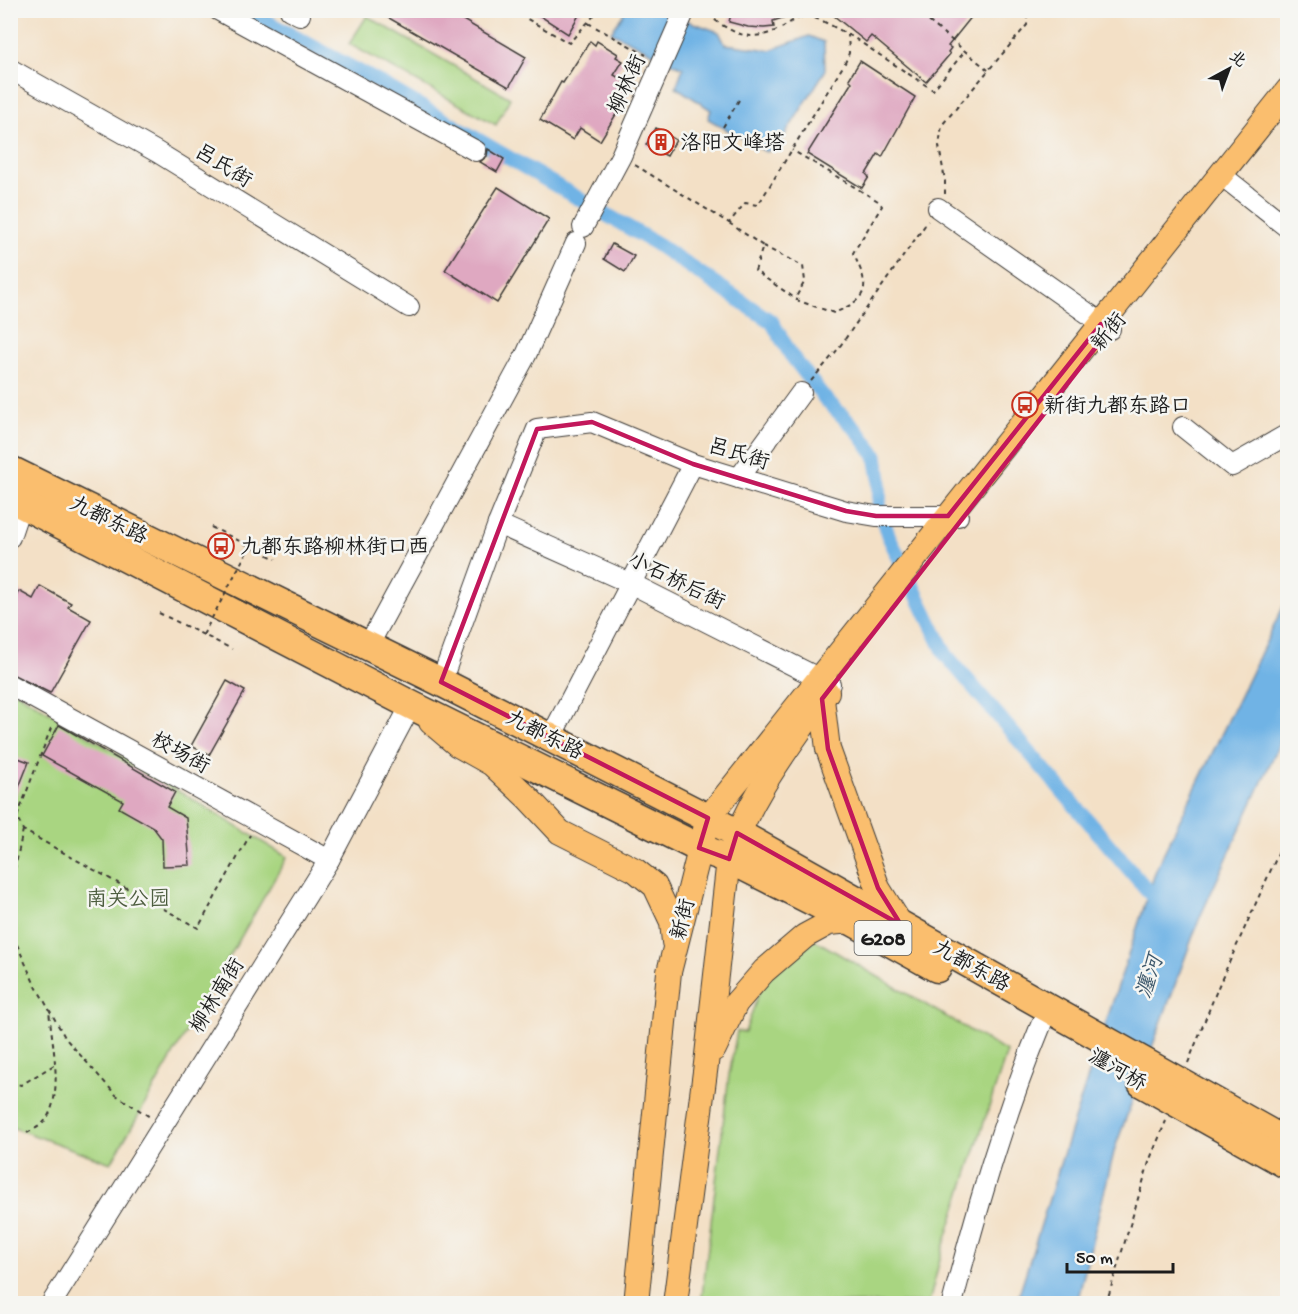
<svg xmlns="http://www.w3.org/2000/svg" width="1298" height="1314" viewBox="0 0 1298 1314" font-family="'Gochi Hand','LXGW WenKai TC',sans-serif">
<rect width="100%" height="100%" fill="#f6f6f2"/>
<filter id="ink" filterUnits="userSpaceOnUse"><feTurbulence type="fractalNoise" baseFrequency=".0167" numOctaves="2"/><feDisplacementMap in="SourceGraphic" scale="12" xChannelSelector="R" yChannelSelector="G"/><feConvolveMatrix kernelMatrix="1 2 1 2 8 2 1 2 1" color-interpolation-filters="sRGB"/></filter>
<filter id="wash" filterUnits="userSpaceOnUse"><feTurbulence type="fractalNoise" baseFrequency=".008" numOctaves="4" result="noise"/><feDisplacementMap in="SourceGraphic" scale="24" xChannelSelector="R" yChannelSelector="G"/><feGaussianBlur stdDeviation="1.35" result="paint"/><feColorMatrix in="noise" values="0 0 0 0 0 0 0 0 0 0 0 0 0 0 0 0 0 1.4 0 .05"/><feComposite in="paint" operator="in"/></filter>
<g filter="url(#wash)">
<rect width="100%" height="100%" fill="#f3e0c6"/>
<g fill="#a9d581" stroke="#62784e" stroke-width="1.5">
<polygon points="367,16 510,98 496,125 349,44"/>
<polygon points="10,688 287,857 111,1163 11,1127"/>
<polygon points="815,940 1007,1052 942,1251 929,1303 701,1304 729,1075 737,1031 745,1032 763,981"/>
</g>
<g fill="#6fb3e5" stroke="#466880" stroke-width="1.5">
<polygon points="658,10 719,32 725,44 770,50 809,36 824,42 825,71 778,146 766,152 708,119 711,110 676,87 683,68 611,32 623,15 624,11"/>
<polygon points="1287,599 1287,727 1200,917 1115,1148 1077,1303 1016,1304 1073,1123 1157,867"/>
</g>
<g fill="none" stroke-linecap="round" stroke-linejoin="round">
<polyline stroke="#6fb3e5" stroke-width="15" points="245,10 382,84 655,243 772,322 791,355 826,400 856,429 876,456 880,479 879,506 888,535 946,655 1160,905"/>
</g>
<g id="blocks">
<g fill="#dfa8c1">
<polygon points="375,10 446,10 526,57 509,87"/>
<polygon points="531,10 582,10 568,34"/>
<polygon points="732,10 798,10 798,13 773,21 774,27 764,28 748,27 729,22"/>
<polygon points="827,10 977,10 948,46 951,48 948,52 950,54 926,82 871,36 866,42"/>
<polygon points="590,41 595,45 597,41 618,54 616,57 623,61 614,75 633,86 600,141 580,128 573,140 540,120 561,82 563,83"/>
<polygon points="860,61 915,97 882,157 878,154 866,174 869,177 862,188 807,154 852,82 849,79"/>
<polygon points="656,128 676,140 667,156 646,145"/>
<polygon points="488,149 504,159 497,172 480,162 487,156"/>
<polygon points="498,187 549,219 497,303 445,270"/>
<polygon points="612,244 634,256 625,272 604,259"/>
<polygon points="40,586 71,603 68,607 91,620 50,693 10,673 10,607 19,591 33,599"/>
<polygon points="227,681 245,691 209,755 191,746"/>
<polygon points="59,725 175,792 167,807 186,818 190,865 163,866 162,839 153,827 119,808 123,801 42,756"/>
<polygon points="10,755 29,762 11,807 10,807"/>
</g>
</g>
</g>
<g filter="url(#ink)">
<use href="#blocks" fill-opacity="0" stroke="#3c3936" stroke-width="1.5"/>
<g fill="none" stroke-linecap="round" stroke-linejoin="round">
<g stroke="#3c3936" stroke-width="22">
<g id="minor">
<polyline points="218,10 476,151"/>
<polyline points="290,10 300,15"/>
<polyline points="10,69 157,152 409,307"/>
<polyline points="1220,174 1288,228"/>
<polyline points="938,208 1110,329"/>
<polyline points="583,227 621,156 685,10"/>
<polyline points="1183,427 1232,466 1288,434"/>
<polyline points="739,478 801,393"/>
<polyline points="498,524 630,583 830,684"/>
<polyline points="10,537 21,504"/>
<polyline points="368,646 526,355 576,243"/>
<polyline points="441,682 498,524 537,429 592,422 693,464 846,511 876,516 958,516"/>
<polyline points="10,685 329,860"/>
<polyline points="551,737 693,464"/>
<polyline points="51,1304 329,860 411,705"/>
<path d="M952,1304c25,-95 52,-189 89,-279"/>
</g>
</g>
<g stroke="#3c3936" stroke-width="26">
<g id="major">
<polyline points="822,699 828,749 878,888 901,925"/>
<polyline points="431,722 458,745 492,764 528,798 560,832 635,870 655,886 672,922 674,942"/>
<polyline points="714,1049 736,1003 764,971 805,936 829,923 852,921"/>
<polyline points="636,1304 669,972 708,818 1288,90"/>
<path d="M675,1304l31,-240 23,-205c20,-63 61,-114 98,-167"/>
</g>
</g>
<g stroke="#3c3936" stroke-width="31">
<g id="highway">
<polyline points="10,470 441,682 737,833 1288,1143"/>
<polyline points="10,498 411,705 699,848 729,859 852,921 937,968"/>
<polyline points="1142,1083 1288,1165"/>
</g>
</g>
<g stroke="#3c3936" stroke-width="2" stroke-dasharray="4.5 4.5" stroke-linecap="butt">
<polyline points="512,10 569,43 599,10"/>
<polyline points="793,10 796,19"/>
<polyline points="915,10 988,70"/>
<polyline points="588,23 646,55"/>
<polyline points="848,34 933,90 965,51"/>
<polyline points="723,127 739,100"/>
<path d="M635,165l94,58 16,-20 13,2 87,-142 4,-10 -1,-19c-10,-4 -29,-17 -39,-17 -11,-1 -18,5 -26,10 -35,19 -53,5 -81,-17"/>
<polyline points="945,194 945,181 939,146 942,125 1027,25 1027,10"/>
<path d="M729,223l34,23 -8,25 44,30 35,12c38,-16 35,-27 19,-60l29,-47 -4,-5 -86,-51"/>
<polyline points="763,246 803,266 805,281 796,297"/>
<polyline points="811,381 838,349 928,221"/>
<polyline points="211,527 276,559"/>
<polyline points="159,613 232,649"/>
<polyline points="51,728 17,817 23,830 198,928 250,835"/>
<polyline points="23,830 12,883 11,931 34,983 66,1039 116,1095 150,1117"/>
<polyline points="10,949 17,944"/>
<polyline points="1188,1063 1219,985 1288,832"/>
<polyline points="10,1082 21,1085 54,1065"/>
<path d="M27,1133c5,-3 12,-6 16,-10 23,-25 8,-82 6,-114"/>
<polyline points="1106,1304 1150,1159 1166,1121"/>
</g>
<use href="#minor" stroke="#fff" stroke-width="20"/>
<use href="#major" stroke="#fabe6e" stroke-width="24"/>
<use href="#highway" stroke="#fabe6e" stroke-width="28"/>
<polyline stroke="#3c3936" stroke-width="2" stroke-dasharray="4.5 4.5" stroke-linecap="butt" points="203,635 250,546"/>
</g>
</g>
<path fill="none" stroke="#c2185b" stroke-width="4.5" stroke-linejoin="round" d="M1101,324l9,5 -288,370 6,50 50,139 23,37 -164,-92 -8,26 -30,-11 9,-30 -267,-136 96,-253 55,-7 101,42 153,47 30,5h72z"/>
<defs>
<g id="building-ring" transform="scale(1.35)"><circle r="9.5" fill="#f6f6f2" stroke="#c8321e" stroke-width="1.5"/><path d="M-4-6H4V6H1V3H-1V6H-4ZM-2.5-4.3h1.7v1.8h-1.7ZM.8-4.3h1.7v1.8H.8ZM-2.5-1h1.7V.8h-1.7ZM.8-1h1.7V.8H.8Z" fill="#c8321e"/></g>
<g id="bus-ring" transform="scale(1.35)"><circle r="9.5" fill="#f6f6f2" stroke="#c8321e" stroke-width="1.5"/><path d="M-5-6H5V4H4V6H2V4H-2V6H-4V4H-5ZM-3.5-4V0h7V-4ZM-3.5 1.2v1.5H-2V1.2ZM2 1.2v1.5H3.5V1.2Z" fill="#c8321e"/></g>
</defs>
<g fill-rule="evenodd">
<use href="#building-ring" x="661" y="142"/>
<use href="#bus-ring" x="1025" y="405"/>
<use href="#bus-ring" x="221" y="546"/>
</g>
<g text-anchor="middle" stroke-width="5" stroke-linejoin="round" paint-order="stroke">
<rect fill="#f6f6f2" stroke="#5d5d5c" stroke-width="1.5" x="854.5" y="921" width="57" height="34" rx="4.5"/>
<g font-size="20" font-weight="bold" fill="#1c1c1c">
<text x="883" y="945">G208</text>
</g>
<g font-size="21" fill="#1c1c1c" stroke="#f6f6f2">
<text transform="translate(626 84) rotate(-66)" y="7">柳林街</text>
<text transform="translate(224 165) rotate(32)" y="7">吕氏街</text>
<text transform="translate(1108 331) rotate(-51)" y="7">新街</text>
<text transform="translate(739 453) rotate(17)" y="7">吕氏街</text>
<text transform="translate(109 519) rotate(26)" y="7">九都东路</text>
<text transform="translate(677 580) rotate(26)" y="7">小石桥后街</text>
<text transform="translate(545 734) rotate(27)" y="7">九都东路</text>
<text transform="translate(181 752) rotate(29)" y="7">校场街</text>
<text transform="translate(682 919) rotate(-76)" y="7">新街</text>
<text transform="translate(972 965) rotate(29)" y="7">九都东路</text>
<text transform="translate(216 995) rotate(-58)" y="7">柳林南街</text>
<text transform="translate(1118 1069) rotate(30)" y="7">瀍河桥</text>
</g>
<g font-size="21" fill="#1c1c1c" stroke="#f6f6f2" text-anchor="start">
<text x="680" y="149">洛阳文峰塔</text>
<text x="1044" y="412">新街九都东路口</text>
<text x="240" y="553">九都东路柳林街口西</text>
</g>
<g font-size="21" fill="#4d5d3f" stroke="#f6f6f2">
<text x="128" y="905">南关公园</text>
</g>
<g font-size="22" font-style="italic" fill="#3d586c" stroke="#f6f6f2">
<text transform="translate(1148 976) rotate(-72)" y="8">瀍河</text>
</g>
</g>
<rect width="1298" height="1314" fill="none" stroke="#f6f6f2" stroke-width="36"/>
<g transform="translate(1229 69) rotate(41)" stroke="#f6f6f2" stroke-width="4.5" paint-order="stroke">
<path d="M0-4.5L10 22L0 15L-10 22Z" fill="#1c1c1c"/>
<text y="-9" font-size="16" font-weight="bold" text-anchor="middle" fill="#1c1c1c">北</text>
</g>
<path d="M1067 1263v9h106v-9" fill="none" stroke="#1c1c1c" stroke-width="3"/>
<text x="1076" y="1263" font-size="18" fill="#1c1c1c" stroke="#f6f6f2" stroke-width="4.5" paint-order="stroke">50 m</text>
</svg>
